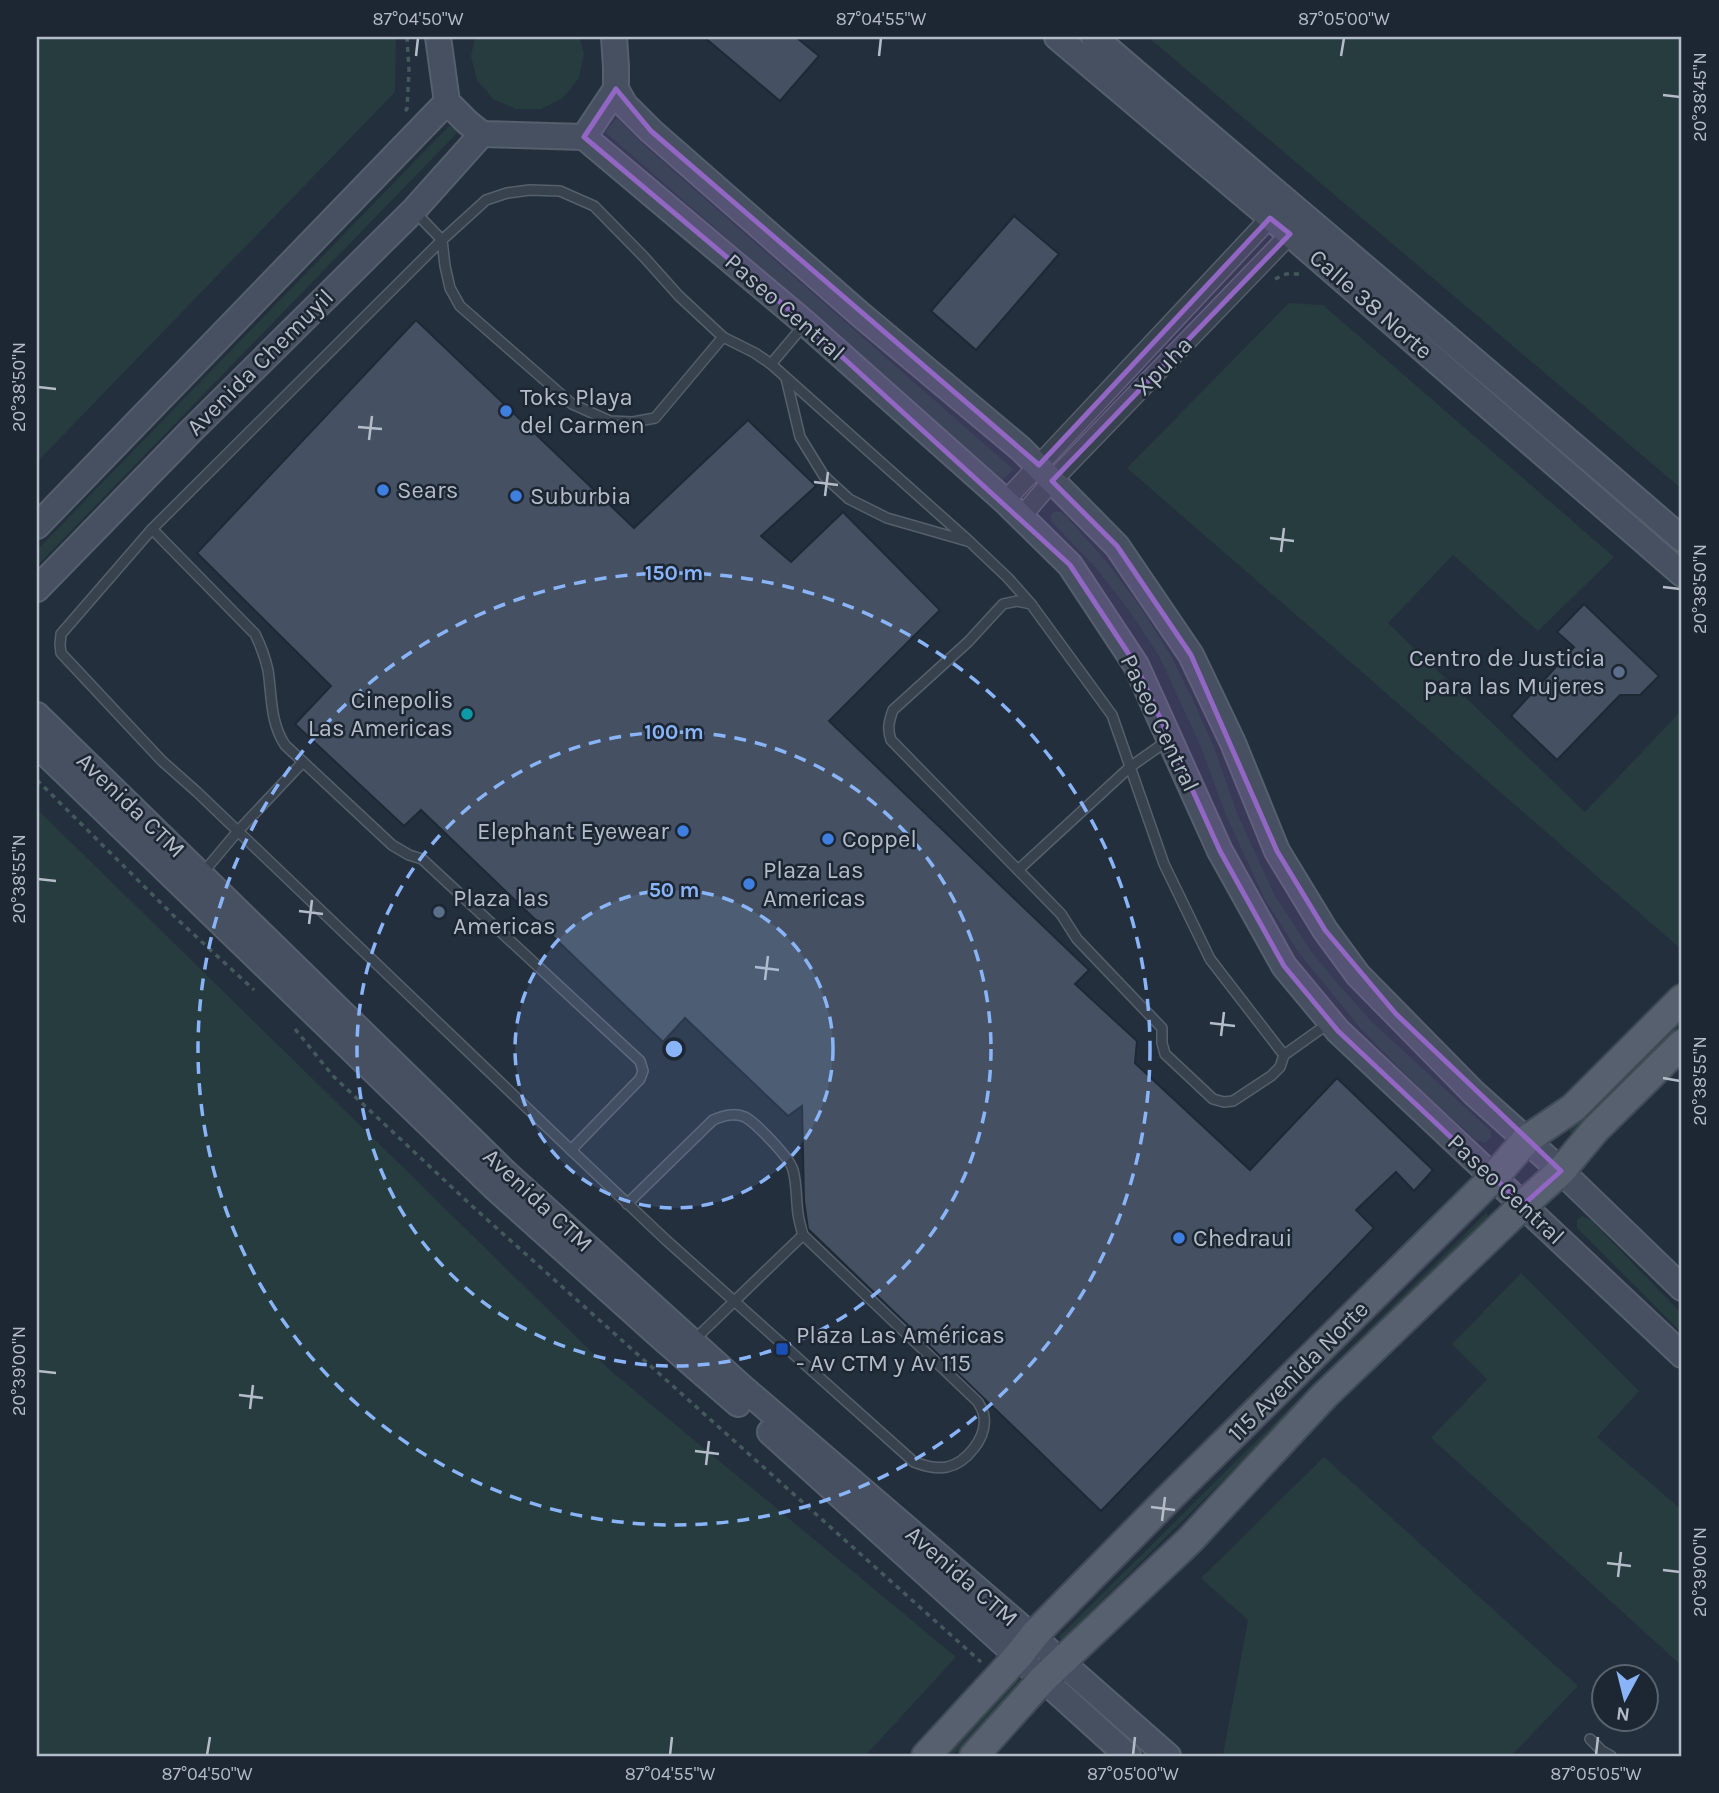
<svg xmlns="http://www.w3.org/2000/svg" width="1719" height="1793" viewBox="0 0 1719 1793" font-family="Karla,sans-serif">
<rect width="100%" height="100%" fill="#242f3e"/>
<g fill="#263c3f">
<polygon points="37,37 396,37 395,92 37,462"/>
<polygon points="475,37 579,37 584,53 579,78 563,98 541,109 516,109 493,99 477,80 471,56"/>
<polygon points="1148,37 1682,37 1682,489"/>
<polygon points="617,118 645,146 1013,469 1003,480 982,463 880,372 605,132"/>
<polygon points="449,126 454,128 457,133 37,566 37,550"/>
<polygon points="1332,253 1682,552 1682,558 1329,257"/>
<polygon points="1289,303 1323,305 1614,557 1538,631 1453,555 1388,623 1585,812 1682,710 1682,950 1127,468"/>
<polygon points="1055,511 1062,512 1067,517 1107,562 1141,608 1170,654 1192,698 1214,747 1237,813 1274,894 1311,951 1338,984 1372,1022 1491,1131 1491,1137 1485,1143 1476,1140 1425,1094 1361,1029 1299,953 1264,898 1225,813 1201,747 1159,656 1130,612 1096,568 1051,521 1051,515"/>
<polygon points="37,809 612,1372 956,1657 865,1756 37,1756"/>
<polygon points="1682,1017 1682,1024 1572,1134 1569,1131"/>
<polygon points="1486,1213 1489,1217 1062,1640 1059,1637"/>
<polygon points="1582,1216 1591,1220 1682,1314 1682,1333 1577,1228 1577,1220"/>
<polygon points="1521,1273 1639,1391 1597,1437 1682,1510 1682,1666 1431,1438 1487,1379 1452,1344"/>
<polygon points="1324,1457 1578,1686 1511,1756 1223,1755 1248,1620 1201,1578"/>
<polygon points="1021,1679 1021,1684 953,1756 947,1756 1016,1680"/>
</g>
<g fill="#455162" stroke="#1f2835" stroke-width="2">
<polygon points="704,37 796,37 819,56 780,101"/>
<polygon points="1014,216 1059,254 976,350 931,311"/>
<polygon points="416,320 634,528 748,420 816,486 761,536 791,562 843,512 940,610 829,721 1089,970 1075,984 1137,1041 1135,1063 1250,1170 1337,1078 1433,1170 1414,1191 1396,1172 1356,1210 1374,1228 1101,1511 808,1229 804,1201 802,1106 788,1116 685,1018 663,1042 421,810 404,826 295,724 331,686 197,553"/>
<polygon points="1584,604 1659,676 1640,695 1620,695 1557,760 1511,716 1574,647 1557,632"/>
</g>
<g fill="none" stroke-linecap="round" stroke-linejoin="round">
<g stroke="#565f6c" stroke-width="12">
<g id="lane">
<path d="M415,212l27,28 3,26 5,22 10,18 112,98 38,17 23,1 22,-4 68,-81 -44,-41 -35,-39 -50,-51 -34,-15 -30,-1 -23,3 -21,7 -44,40 -290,289 -91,105 -1,11 1,8 101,108 35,31 374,358 95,90 248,222c11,4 21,7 33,5 19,-4 40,-29 37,-50 0,-5 -4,-11 -6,-15l-175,-167c-2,-7 -4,-14 -5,-21 -2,-15 -1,-30 -5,-44 -3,-12 -37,-47 -48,-53 -11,-5 -22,-1 -32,3l-86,84"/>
<polyline points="723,337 755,353 771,364 969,541 1008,578 1031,604"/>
<polyline points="771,364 804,325"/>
<polyline points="786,378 800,437 824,476 849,499 887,518 967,541"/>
<path d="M152,529l103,105c6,12 10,23 13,36 4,27 2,52 17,75l107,100 17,10 13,4 218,202 3,10 -3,8 -69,71"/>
<polyline points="1018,870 1130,767 1167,741"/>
<polyline points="201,875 238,831 303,762"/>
<path d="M1284,1055l-74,-96 -46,-95 -52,-149 -81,-111 -14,-3 -14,3 -35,38 -75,68c-4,11 -6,19 -2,30l170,174 16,25 85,89v15l3,11 48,45 11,3 9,-1 38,-25 9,-9 4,-12 45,-32"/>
<polyline points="693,1341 803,1235"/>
<polyline points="1590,1739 1602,1751 1611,1756"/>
</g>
</g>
<g stroke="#565f6c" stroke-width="21">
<g id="street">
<polyline points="1005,501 1270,218 1278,208"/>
<polyline points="1022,516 1052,481 1297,227"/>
</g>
</g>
<g stroke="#565f6c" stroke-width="28">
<g id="secondary">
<polyline points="438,37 447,102 467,122 482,134 584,137"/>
<polyline points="1057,37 1290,234 1682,574"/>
<path d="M1094,37c196,168 393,333 588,502"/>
<polyline points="616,89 625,105 651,131 861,315 1021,449 1117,546 1191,655 1233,743 1277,851 1325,930 1358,975 1474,1093 1561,1171 1682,1288"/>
<polyline points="584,137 805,323 1005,501 1070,565 1136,665 1220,851 1284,966 1338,1031 1682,1355"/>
<polyline points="584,137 616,89 616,67 614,37"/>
<polyline points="37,526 447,102"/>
<polyline points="37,589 189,433 413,211 482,134"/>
<polyline points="37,715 506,1173 742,1387 1033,1637 1168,1756"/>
<polyline points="37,745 494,1187 660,1336 738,1404"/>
<polyline points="770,1432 1128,1756"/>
</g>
</g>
<g stroke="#414a57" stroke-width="32">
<g id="primary">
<polyline points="926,1756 1018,1656 1036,1633 1163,1504 1494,1177 1526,1140 1573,1108 1682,999"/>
<polyline points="974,1756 1043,1679 1190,1540 1324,1396 1523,1205 1561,1171 1595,1130 1682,1044"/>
</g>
</g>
<g stroke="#44595c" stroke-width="3.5" stroke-dasharray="5 5" stroke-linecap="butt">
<polyline points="405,111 407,109 409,70 407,37"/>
<polyline points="1275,279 1286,274 1301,274"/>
<polyline points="37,780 177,919 254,990"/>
<polyline points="295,1029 333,1076 472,1206 981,1662"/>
</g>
<use href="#lane" stroke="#38414e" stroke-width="9"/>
<use href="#street" stroke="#38414e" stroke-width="18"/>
<use href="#secondary" stroke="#465061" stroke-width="24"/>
<use href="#primary" stroke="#56606e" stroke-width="28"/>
</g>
<path fill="#9266c3" fill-opacity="0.2" stroke="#9266c3" stroke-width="5" stroke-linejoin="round" d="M616,89l35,42 388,334 231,-247 20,16 -238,247 65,65 74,109 86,196 48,79 71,84 165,157 -38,34 -185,-174 -54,-65 -64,-115 -84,-186 -66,-100 -265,-242 -221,-186z"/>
<path fill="none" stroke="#b4bcc9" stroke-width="2.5" d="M416,56l2,-18M879,56l2,-18M1341,56l3,-18M1663,95l17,2M38,387l18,2M358,427l24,2M369,440l3,-24M814,482l24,3M825,496l3,-24M1270,538l24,3M1281,552l3,-24M1663,587l17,2M38,879l18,2M299,911l24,3M309,924l3,-24M755,967l24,3M765,980l3,-24M1210,1023l25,3M1221,1036l3,-24M1663,1078l17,3M38,1371l18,2M239,1395l24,3M250,1409l3,-24M695,1451l24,3M706,1465l3,-24M1151,1507l24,3M1162,1521l3,-24M1607,1563l24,3M1663,1570l17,2M1618,1577l3,-25M207,1755l3,-18M670,1755l2,-18M1133,1755l2,-18M1596,1755l2,-18"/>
<circle cx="674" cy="1049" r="159" fill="#8ab4f8" fill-opacity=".12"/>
<g fill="none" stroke="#8ab4f8" stroke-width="3.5" stroke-dasharray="12 9">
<circle cx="674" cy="1049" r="159"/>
<circle cx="674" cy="1049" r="317"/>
<circle cx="674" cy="1049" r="476"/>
</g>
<g fill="#3f7fe0" stroke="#1d2633" stroke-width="2.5">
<circle cx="506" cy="411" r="7"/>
<circle cx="383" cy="490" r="7"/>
<circle cx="516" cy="496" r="7"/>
<circle cx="683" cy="831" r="7"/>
<circle cx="828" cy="839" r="7"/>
<circle cx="749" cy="884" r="7"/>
<circle cx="1179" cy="1238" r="7"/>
</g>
<g fill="#5c6f8a" stroke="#1d2633" stroke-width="2.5">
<circle cx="1619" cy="672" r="7"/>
<circle cx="439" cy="912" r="7"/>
</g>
<circle fill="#0f9aa8" stroke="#1d2633" stroke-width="2.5" cx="467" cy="714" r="7"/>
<rect fill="#1a4fb4" stroke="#1d2633" stroke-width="2.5" x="775" y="1342" width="14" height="14" rx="3.5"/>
<g text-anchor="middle" stroke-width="5" stroke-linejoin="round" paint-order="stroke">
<g font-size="24" fill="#b4bcc9" stroke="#1d2633">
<text transform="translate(1371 304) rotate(41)" y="8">Calle 38 Norte</text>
<text transform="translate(785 307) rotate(41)" y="8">Paseo Central</text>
<text transform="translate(260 362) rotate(-45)" y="8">Avenida Chemuyil</text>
<text transform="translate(1163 366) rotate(-46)" y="8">Xpuha</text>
<text transform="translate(1160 723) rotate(64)" y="8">Paseo Central</text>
<text transform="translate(131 805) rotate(44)" y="8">Avenida CTM</text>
<text transform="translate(1506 1189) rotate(43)" y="8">Paseo Central</text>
<text transform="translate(538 1200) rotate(43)" y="8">Avenida CTM</text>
<text transform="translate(1298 1371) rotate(-45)" y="8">115 Avenida Norte</text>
<text transform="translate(962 1576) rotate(41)" y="8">Avenida CTM</text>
</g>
<g font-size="24" fill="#b4bcc9" stroke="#1d2633" text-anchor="start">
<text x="520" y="405">Toks Playa<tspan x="520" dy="28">del Carmen</tspan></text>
<text x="397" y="498">Sears</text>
<text x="530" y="504">Suburbia</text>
<text x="1605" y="666" text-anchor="end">Centro de Justicia<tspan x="1605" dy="28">para las Mujeres</tspan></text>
<text x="453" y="708" text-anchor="end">Cinepolis<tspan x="453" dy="28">Las Americas</tspan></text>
<text x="669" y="839" text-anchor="end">Elephant Eyewear</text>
<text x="842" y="847">Coppel</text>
<text x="763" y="878">Plaza Las<tspan x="763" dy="28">Americas</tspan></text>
<text x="453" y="906">Plaza las<tspan x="453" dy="28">Americas</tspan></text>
<text x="1193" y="1246">Chedraui</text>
<text x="796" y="1343">Plaza Las Américas<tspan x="796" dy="28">- Av CTM y Av 115</tspan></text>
</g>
</g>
<circle cx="674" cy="1049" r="10" fill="#8ab4f8" stroke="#1d2633" stroke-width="3.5"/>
<g font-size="21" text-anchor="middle" font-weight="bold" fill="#8ab4f8" stroke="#1d2633" stroke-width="5" stroke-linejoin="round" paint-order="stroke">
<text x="674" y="580">150 m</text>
<text x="674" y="739">100 m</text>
<text x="674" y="897">50 m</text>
</g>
<rect width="1719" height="1793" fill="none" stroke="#1d2633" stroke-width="77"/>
<g transform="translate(1625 1698) rotate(187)"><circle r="33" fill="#1d2633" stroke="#59626f" stroke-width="2"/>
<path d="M0-5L12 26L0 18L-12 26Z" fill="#8ab4f8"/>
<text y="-10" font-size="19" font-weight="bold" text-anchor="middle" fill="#b4bcc9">N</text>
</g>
<rect x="38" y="38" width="1642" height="1717" fill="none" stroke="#b4bcc9" stroke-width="2.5"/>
<g font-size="18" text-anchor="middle" fill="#b4bcc9">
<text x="418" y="25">87°04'50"W</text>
<text x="881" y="25">87°04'55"W</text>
<text x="1344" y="25">87°05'00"W</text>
<text transform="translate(1700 97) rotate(-90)" y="6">20°38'45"N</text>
<text transform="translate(19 387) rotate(-90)" y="6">20°38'50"N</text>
<text transform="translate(1700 589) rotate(-90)" y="6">20°38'50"N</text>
<text transform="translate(19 879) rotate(-90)" y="6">20°38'55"N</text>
<text transform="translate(1700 1081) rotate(-90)" y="6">20°38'55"N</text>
<text transform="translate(19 1371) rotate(-90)" y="6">20°39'00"N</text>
<text transform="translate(1700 1572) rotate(-90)" y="6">20°39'00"N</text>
<text x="207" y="1780">87°04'50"W</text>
<text x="670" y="1780">87°04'55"W</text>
<text x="1133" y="1780">87°05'00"W</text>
<text x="1596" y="1780">87°05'05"W</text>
</g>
</svg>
